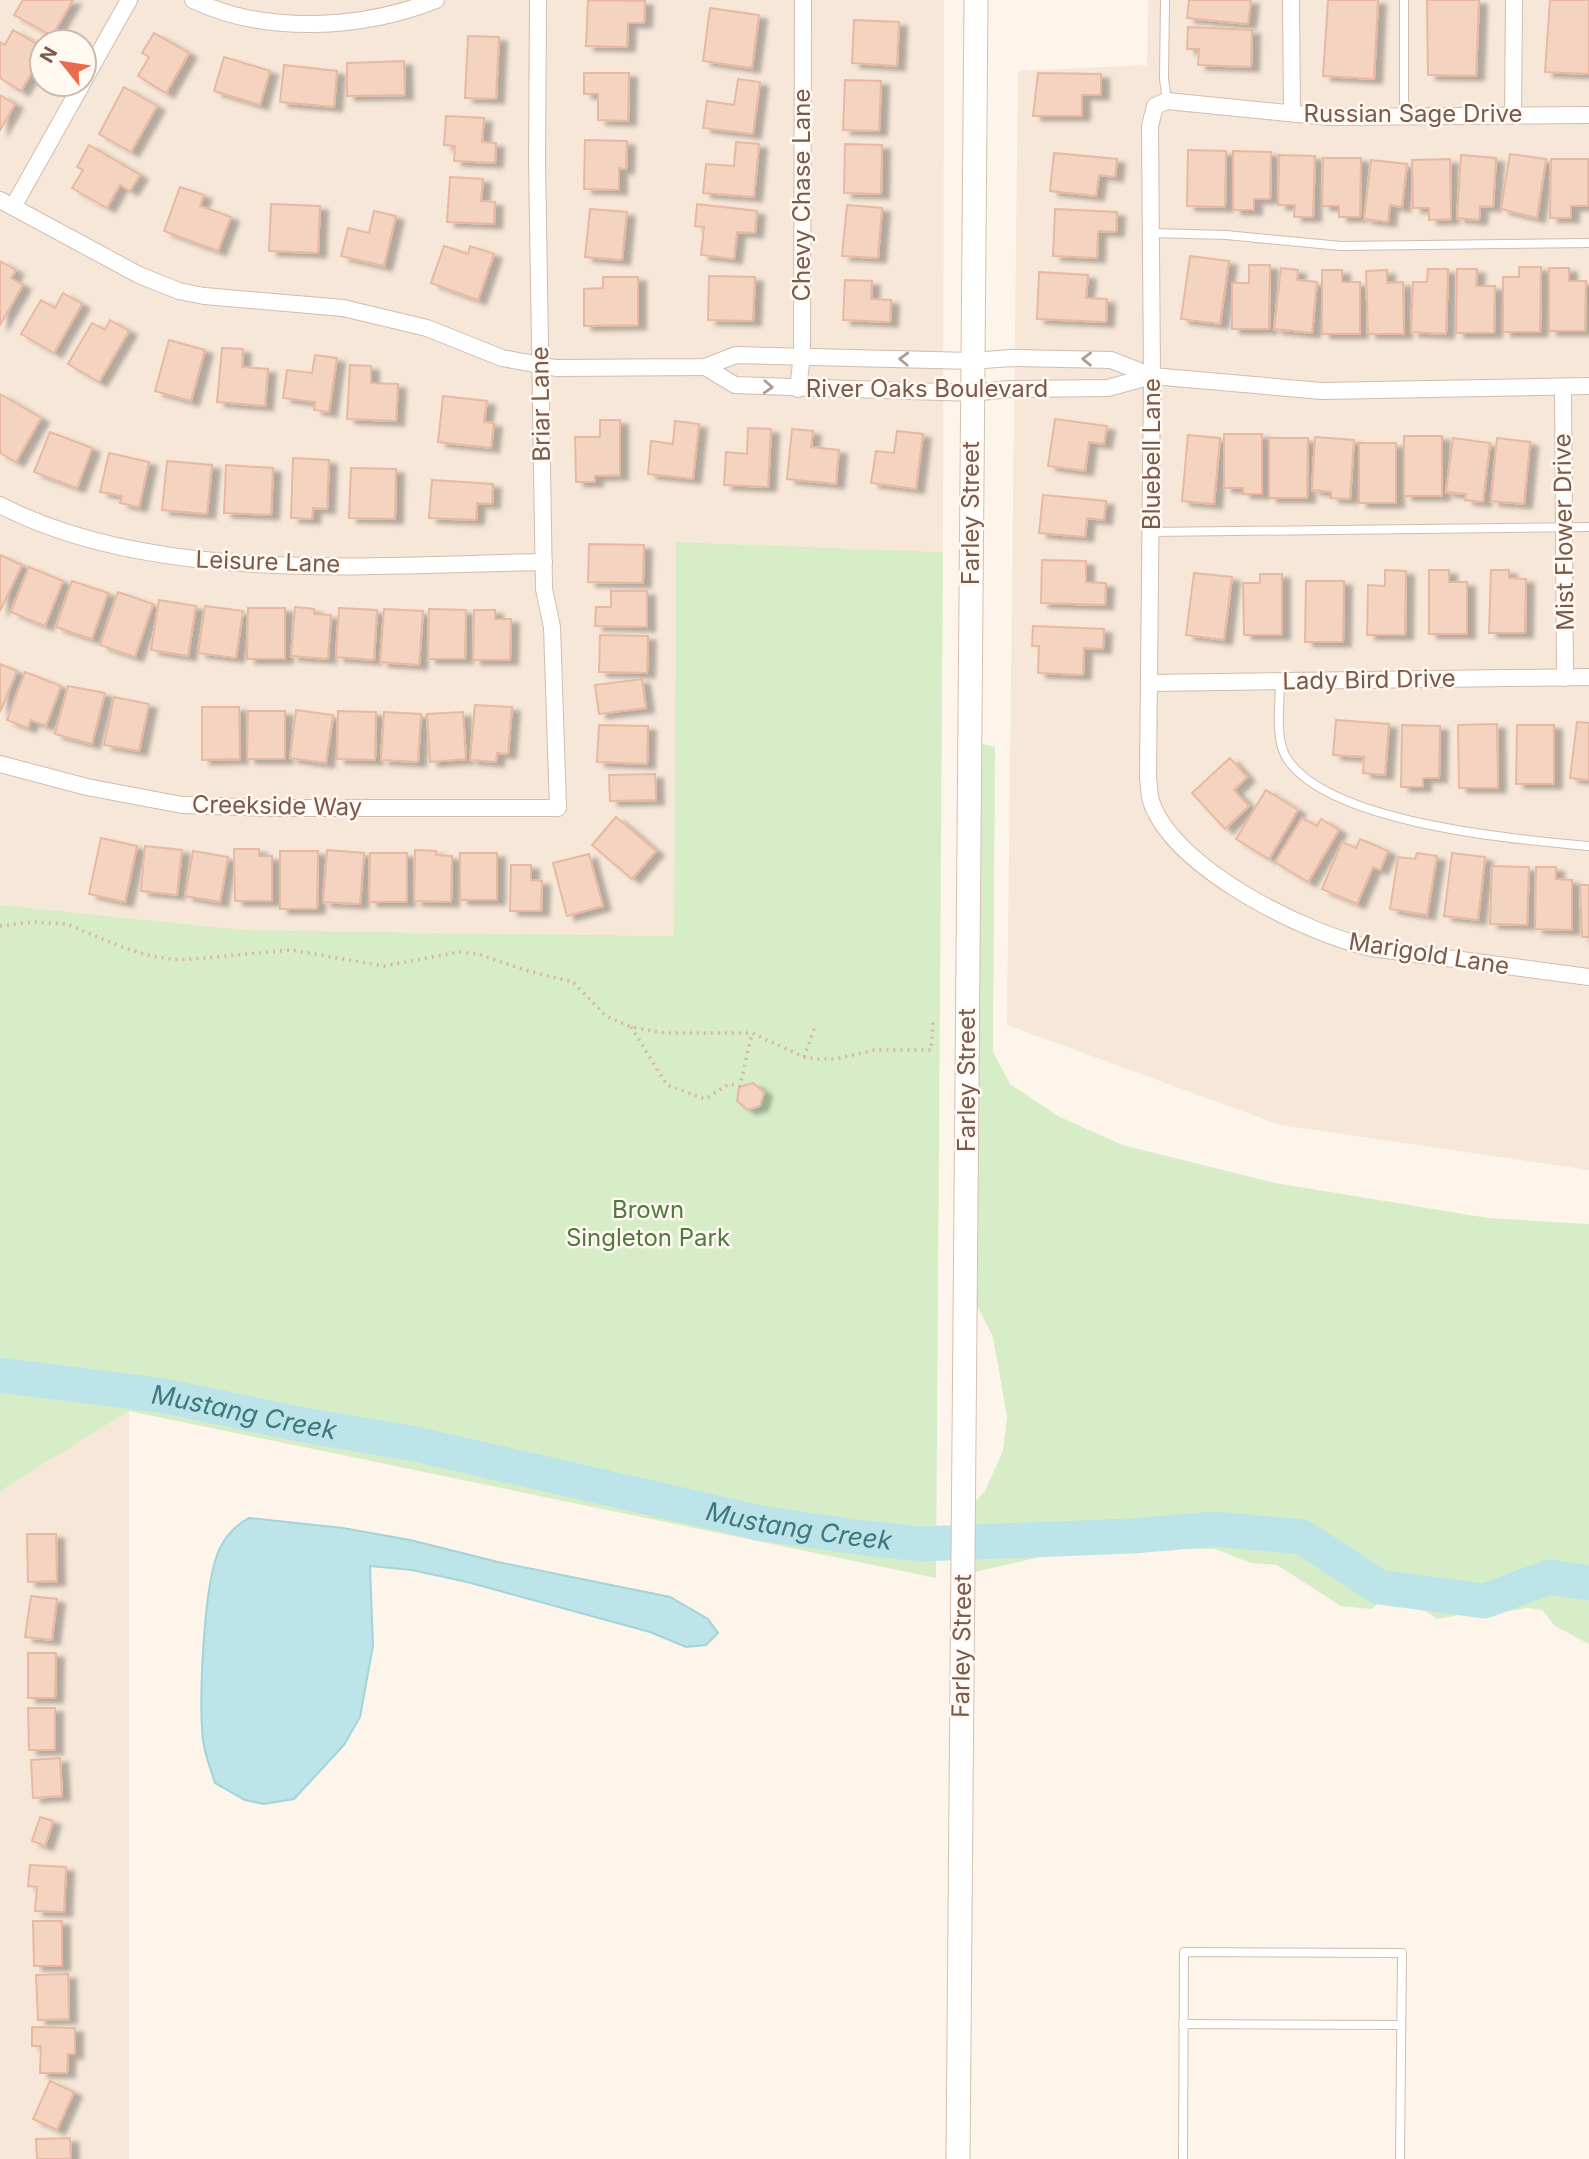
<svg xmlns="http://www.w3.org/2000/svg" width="1589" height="2159" viewBox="0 0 1589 2159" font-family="Inter,sans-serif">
<defs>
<filter id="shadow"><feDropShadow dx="8" dy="4.5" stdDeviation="2" flood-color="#0004"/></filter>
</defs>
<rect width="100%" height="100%" fill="#fdf5ea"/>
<g fill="#f6e7d8" fill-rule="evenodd">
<path d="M0,0h944l-1,552 -267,-10 -2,394 -429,-6 -245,-25zM42,42h42v42h-42z"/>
<polygon points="1148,0 1589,0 1589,1170 1280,1125 1007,1025 1018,71 1147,65"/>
<polygon points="129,1411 129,2159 0,2159 0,1491"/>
</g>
<g fill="#d7edc7">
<polygon points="676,542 943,552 936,1578 129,1411 0,1491 0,905 245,930 674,936"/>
<polygon points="980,743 995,747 993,1052 1010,1084 1058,1116 1122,1145 1275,1183 1488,1218 1589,1224 1589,1644 1555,1626 1542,1610 1527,1608 1498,1613 1470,1605 1455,1616 1437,1619 1421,1608 1415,1585 1397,1585 1372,1609 1341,1606 1277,1565 1251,1563 1215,1549 1165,1548 1125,1530 1062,1552 975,1572 978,1537 973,1504 985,1491 1003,1451 1007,1417 993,1337 973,1298"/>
</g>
<path fill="#bde4e9" stroke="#a3d4db" stroke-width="2" d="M249,1518l94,10 67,12 88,22 172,35 38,22 10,14 -12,12 -20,2 -36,-15 -183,-50 -55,-12 -42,-4 3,80 -13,71 -16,28 -50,54 -30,5 -19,-4 -30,-17c-4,-13 -10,-28 -12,-42 -4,-39 0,-159 17,-193 7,-14 16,-23 29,-30z"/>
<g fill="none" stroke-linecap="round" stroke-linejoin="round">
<path stroke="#bde4e9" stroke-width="35" id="s1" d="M0,1375l165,21 133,28 117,20 345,79 96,14 64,7 213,-8 82,-7 87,8 77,50 105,14 66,-24 39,6"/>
</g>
<g fill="#f4d4c1" stroke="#e8b9a0" stroke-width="2" filter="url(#shadow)">
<polygon points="23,0 73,0 52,36 14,15"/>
<polygon points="588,0 645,1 644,23 628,23 627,47 586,46"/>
<polygon points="1189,0 1251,0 1248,24 1187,18"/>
<polygon points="1328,0 1378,0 1374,79 1323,76"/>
<polygon points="1427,0 1479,0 1476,76 1428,75"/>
<polygon points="1550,0 1589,0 1589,74 1545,72"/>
<polygon points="710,8 759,15 752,68 703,61"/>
<polygon points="854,20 899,22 897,66 852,63"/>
<polygon points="1188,27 1252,30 1251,67 1198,65 1199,49 1187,49"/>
<polygon points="13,30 42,47 42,55 21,91 0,78 0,42 5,45"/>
<polygon points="154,33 189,53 166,93 138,76 149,57 142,53"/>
<polygon points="468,36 499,37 496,99 465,98"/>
<polygon points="224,57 270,71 260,105 214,91"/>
<polygon points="404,61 405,95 347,96 347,63"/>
<polygon points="284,65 337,71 334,107 280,102"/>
<polygon points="584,73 629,73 628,121 598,120 598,94 584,94"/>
<polygon points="1038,73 1101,74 1101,95 1082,95 1082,116 1033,116"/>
<polygon points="738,79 760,82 753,134 703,128 707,101 734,105"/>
<polygon points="845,80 881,81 879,131 843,130"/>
<polygon points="124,87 157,106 131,152 99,134"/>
<polygon points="0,95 15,104 0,130"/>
<polygon points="446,116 484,118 482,142 496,143 495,163 454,161 455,146 444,145"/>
<polygon points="585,140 627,141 626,169 619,168 619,190 584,189"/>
<polygon points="736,142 759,144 754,197 703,193 706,164 734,166"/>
<polygon points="845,144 882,145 881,194 844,193"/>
<polygon points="89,145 140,175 130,191 120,185 107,208 72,188 83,170 77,167"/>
<polygon points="1188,150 1226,151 1225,207 1187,206"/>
<polygon points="1233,151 1271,152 1270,199 1254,199 1254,210 1233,210"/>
<polygon points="1054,153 1117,159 1115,177 1099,175 1096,196 1050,191"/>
<polygon points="1510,154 1546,159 1537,218 1501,209"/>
<polygon points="1279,155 1315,156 1313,217 1294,217 1295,205 1278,205"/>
<polygon points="1461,155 1496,158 1493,207 1480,206 1479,220 1457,218"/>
<polygon points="1323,158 1361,158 1360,217 1339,217 1339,206 1322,206"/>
<polygon points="1450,159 1451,219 1429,220 1429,208 1413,208 1412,160"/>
<polygon points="1551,159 1588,159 1588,206 1571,206 1571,218 1550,218"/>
<polygon points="1371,160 1407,164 1402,207 1390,205 1388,222 1364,219"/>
<polygon points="450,177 483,179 481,201 495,202 494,224 447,222"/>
<polygon points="180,187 204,195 200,206 231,217 218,251 164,231"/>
<polygon points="271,204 320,206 318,253 269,251"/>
<polygon points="697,204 757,211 755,233 737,232 734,259 701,255 704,227 695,226"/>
<polygon points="847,205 882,208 878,258 842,256"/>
<polygon points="590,209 627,212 622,260 585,257"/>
<polygon points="1055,209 1117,212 1116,232 1098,231 1097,258 1053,256"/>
<polygon points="374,211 396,216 384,266 341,256 348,228 369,233"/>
<polygon points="444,246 468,254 470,246 494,254 478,300 431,283"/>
<polygon points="1190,256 1229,261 1220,324 1181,319"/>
<polygon points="0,261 16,270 11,278 23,285 0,325"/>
<polygon points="1249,265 1270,265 1269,329 1232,329 1232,283 1249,283"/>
<polygon points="1519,267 1541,267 1540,332 1503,332 1503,277 1519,277"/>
<polygon points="1281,268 1298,270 1297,280 1317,282 1312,333 1274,329"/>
<polygon points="1549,268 1569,268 1569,281 1586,281 1585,331 1549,331"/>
<polygon points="1428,269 1448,269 1446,334 1411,332 1413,282 1427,282"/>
<polygon points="1457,269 1477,269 1476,286 1495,286 1494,333 1456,333"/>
<polygon points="1322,270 1342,270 1342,282 1360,282 1360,334 1322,334"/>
<polygon points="1387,270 1387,283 1403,282 1404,334 1368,334 1366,271"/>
<polygon points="1039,272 1088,275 1086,298 1107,299 1106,322 1037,319"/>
<polygon points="709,276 755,277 753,321 708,320"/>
<polygon points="603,277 638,277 638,325 584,326 584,289 603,288"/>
<polygon points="845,280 872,281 871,299 891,300 890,322 843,320"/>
<polygon points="63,293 82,304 54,353 21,334 41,300 55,308"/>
<polygon points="110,320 129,331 99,382 68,364 92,323 105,330"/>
<polygon points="169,340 205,350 191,401 155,391"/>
<polygon points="222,348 243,349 242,367 268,369 265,406 217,402"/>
<polygon points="315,355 337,358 329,412 314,410 315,402 283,398 287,370 312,373"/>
<polygon points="350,365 371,366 371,383 398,384 396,421 347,419"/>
<polygon points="0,394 41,418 16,462 0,453"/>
<polygon points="443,396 487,401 484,422 494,423 491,448 438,442"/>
<polygon points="1055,419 1107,426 1104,444 1089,442 1085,471 1048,466"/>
<polygon points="600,420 620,420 620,475 595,476 595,482 576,482 575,437 600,437"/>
<polygon points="675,421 699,424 693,479 648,474 651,441 673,444"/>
<polygon points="748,428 771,429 768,487 724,485 726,452 747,454"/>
<polygon points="792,429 813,431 811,447 839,450 836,484 787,479"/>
<polygon points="897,431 923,434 916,489 871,483 876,451 894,453"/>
<polygon points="50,432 92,448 77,488 34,472"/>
<polygon points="1224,434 1262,434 1262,494 1243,494 1243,488 1224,488"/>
<polygon points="1188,435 1220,438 1214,504 1182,501"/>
<rect x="1404" y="436" width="38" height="60"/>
<polygon points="1315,437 1354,440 1350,499 1331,498 1331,492 1312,490"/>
<polygon points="1269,438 1308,438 1307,498 1269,498"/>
<polygon points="1453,438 1490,443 1483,502 1465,500 1466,494 1446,492"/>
<polygon points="1497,438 1530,442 1524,504 1491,501"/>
<rect x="1359" y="443" width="37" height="60"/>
<polygon points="109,453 149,462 139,507 120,503 122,496 100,492"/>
<polygon points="293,458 329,460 327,509 313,508 312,519 291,518"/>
<polygon points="167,461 212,465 207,514 162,510"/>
<polygon points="226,465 273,468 271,515 224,513"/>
<polygon points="351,468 396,469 395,519 349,518"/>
<polygon points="432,480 493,484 492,504 477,503 476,520 429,518"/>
<polygon points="1043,495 1106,501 1104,520 1087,518 1085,537 1039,533"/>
<polygon points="589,544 644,545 643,583 588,582"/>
<polygon points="0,555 22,565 0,611"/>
<polygon points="1042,560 1086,561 1086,582 1106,583 1105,605 1041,603"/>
<polygon points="29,567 63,581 45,626 11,612"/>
<polygon points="1385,570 1406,571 1405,635 1367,635 1368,585 1385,586"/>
<polygon points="1429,570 1449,570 1449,582 1467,582 1467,634 1429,634"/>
<polygon points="1491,570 1509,570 1509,578 1526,579 1525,633 1489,633"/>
<polygon points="1194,573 1232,577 1224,640 1186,635"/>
<polygon points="1260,574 1282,574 1282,635 1244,635 1243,583 1260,583"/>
<polygon points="72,581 108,593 92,639 56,627"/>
<polygon points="1306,581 1344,581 1343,642 1305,642"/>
<polygon points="611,591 647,591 647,627 595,626 596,607 611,607"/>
<polygon points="118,592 153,604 135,657 100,645"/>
<polygon points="159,600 196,606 188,656 151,650"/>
<polygon points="205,606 243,611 236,658 198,653"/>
<polygon points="295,607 314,609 314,614 331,615 328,659 291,656"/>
<polygon points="248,608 285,608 285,659 247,659"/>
<polygon points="339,608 377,610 374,660 336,657"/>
<polygon points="384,609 423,611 419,665 380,662"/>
<polygon points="429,609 466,610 465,659 428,659"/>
<polygon points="474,610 495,610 495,619 511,619 510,660 473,660"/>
<polygon points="1033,626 1104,629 1103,649 1084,648 1083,675 1038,673 1039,646 1032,646"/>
<polygon points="600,635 648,636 647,673 599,672"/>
<polygon points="0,664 17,671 0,712"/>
<polygon points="25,672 61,686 46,726 31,720 28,728 7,720"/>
<polygon points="642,679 646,708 599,714 595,685"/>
<polygon points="68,686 105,693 92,744 55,734"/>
<polygon points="114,697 149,704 139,751 104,745"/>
<polygon points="475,705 512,707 508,754 497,753 496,762 470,760"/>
<polygon points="202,707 239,707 240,759 202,760"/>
<polygon points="296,710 333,715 326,763 290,758"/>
<polygon points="248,711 285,711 285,759 247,759"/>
<polygon points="338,711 376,712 375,760 337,759"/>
<polygon points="384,712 421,714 418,762 381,760"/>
<polygon points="463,712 466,759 430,762 427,714"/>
<polygon points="1336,720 1389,724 1385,775 1363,773 1364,757 1333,755"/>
<polygon points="1577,722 1589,723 1589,780 1570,778"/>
<polygon points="1497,724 1498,788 1459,788 1458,725"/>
<polygon points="599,725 648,726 647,764 597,762"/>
<polygon points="1402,725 1440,726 1439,778 1423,778 1423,787 1401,787"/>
<polygon points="1517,725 1554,725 1554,784 1516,784"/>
<polygon points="1230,758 1247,777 1234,790 1249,806 1225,829 1192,793"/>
<polygon points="655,774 656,800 610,801 609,775"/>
<polygon points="1266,790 1298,810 1269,859 1236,839"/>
<polygon points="616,817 656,851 632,879 592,845"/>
<polygon points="1302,818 1317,826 1321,819 1339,830 1308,882 1275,862"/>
<polygon points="101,838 137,846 125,902 89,894"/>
<polygon points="1360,839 1388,851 1380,870 1373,867 1357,904 1322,889 1342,842 1356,848"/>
<polygon points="145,846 182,850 177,895 141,891"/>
<polygon points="234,849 259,849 259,856 272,856 272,901 235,901"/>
<polygon points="327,850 364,853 360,904 323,902"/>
<polygon points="415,850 436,851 436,855 452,856 451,902 414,901"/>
<polygon points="193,851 228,857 220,902 185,896"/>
<polygon points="280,851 318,851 317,909 280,909"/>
<polygon points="370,853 407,853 407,902 369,902"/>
<rect x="460" y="853" width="37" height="47"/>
<polygon points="1417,853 1437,856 1427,915 1390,909 1398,857 1415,859"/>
<polygon points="1452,853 1485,857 1478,920 1444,916"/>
<polygon points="589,854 603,906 567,916 553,863"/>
<polygon points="511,865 531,865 531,880 542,881 541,911 510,911"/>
<polygon points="1492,866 1529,867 1527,925 1490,924"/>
<polygon points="1536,867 1556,867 1556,879 1572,880 1572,930 1535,929"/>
<polygon points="1580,885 1589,885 1589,937 1582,937"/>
<polygon points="753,1083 764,1092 760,1106 748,1110 737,1101 739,1087"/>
<polygon points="27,1534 56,1534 57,1581 28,1582"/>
<polygon points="31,1596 57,1599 52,1640 25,1637"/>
<polygon points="28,1653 56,1653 55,1698 28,1698"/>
<polygon points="28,1708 55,1708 55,1750 29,1750"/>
<polygon points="60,1758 62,1796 33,1798 31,1760"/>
<polygon points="40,1817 53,1821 45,1846 32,1841"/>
<polygon points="30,1865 66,1867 64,1912 35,1911 37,1887 28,1886"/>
<polygon points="33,1921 62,1921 62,1966 34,1966"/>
<polygon points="68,1974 69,2019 38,2020 36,1975"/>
<polygon points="32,2027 75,2028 75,2054 68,2054 67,2073 40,2073 41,2046 32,2046"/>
<polygon points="50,2081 74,2092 57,2130 33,2119"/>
<polygon points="70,2138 71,2159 37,2159 36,2139"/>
</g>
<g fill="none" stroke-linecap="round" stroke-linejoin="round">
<g stroke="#d1bdae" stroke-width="10">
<g id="lane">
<polyline points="1165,0 1164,79 1167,101"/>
<polyline points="1404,117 1404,0"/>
<polyline points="1152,233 1226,235 1341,246 1589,243"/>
<polyline points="1151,532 1589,527"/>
<path d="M1280,681c0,21 -5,55 5,74 37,68 233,85 304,91"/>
<polyline points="1183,2024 1401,2025"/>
<polyline points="1183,2159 1184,1952 1402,1953 1400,2159"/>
</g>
</g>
<g stroke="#d1bdae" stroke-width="18">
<g id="street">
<path d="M193,0c73,35 169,29 243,0"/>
<polyline points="1291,0 1292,113"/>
<polyline points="84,80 129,0"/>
<polyline points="1513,115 1514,0"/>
<path d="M1589,115l-261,2 -161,-16 -12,5 -5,20 2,250 -4,401c1,9 1,19 4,27 25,66 153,129 219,144l218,29"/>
<polyline points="0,200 139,275 179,291 204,296 343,308 427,328 502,358 556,368 705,367 736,355 972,361 1011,358 1111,360 1152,376"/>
<polyline points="13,207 82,84"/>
<polyline points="705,367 735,385 972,393 1009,389 1108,388 1152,376 1322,391 1589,386"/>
<polyline points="1563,387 1565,678"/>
<polyline points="798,389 802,355 803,0"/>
<path d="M0,505c153,80 375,60 544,57"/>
<polyline points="1149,683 1589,677"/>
<polyline points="0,764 87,787 182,805 267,808 558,808 552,627 544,589 537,162 538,0"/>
</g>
</g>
<g stroke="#d7bfae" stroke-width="25">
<polyline id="secondary" points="958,2159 976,0"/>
</g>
<g stroke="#dab7a3" stroke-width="3.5" stroke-dasharray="2 5" stroke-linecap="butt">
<polyline points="0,926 34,922 67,924 119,946 150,956 181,960 291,950 384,966 459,952 478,954 528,971 573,982 606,1016 631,1027 665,1033 752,1033 804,1057 819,1059 836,1059 874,1050 931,1050 933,1022"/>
<polyline points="631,1027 667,1085 705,1099 729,1084 740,1086 752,1033"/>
<polyline points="804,1057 815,1027"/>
</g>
<use href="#lane" stroke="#fff" stroke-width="8"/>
<use href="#street" stroke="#fff" stroke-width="16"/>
<use href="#secondary" stroke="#fff" stroke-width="23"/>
</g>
<defs><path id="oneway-chevron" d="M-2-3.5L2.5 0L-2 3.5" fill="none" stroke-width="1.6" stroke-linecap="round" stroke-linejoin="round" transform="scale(1.75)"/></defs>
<g stroke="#af9d93">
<use href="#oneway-chevron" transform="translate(904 359) rotate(-178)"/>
<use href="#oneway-chevron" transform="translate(1087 359) rotate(-179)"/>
<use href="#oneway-chevron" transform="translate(768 387) rotate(3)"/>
</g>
<g text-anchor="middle" stroke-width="5" stroke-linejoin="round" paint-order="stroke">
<g font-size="24" fill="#7a5b4b" stroke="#fff9f2">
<text x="1413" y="122">Russian Sage Drive</text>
<text transform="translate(802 195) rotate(-90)" y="8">Chevy Chase Lane</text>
<text x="927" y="397">River Oaks Boulevard</text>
<text transform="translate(541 404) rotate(-91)" y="8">Briar Lane</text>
<text transform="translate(1152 454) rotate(-90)" y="8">Bluebell Lane</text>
<text transform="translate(971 513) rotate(-90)" y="8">Farley Street</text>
<text transform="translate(1564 532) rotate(-91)" y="8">Mist Flower Drive</text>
<text transform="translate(268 562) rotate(2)" y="8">Leisure Lane</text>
<text transform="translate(1369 680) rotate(-1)" y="8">Lady Bird Drive</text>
<text transform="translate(277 806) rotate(1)" y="8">Creekside Way</text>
<text transform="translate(1429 954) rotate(9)" y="8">Marigold Lane</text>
<text transform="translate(967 1080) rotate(-90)" y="8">Farley Street</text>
<text transform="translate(962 1646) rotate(-89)" y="8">Farley Street</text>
</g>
<g font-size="24" fill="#527a40" stroke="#fff9f2">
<text x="648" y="1218">Brown<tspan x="648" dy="28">Singleton Park</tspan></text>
</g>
<g font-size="26" font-style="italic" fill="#3d7780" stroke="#fff9f2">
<text dy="9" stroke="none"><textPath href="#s1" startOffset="247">Mustang Creek</textPath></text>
<text dy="9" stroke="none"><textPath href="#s1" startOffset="814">Mustang Creek</textPath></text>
</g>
</g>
<g transform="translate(63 63) rotate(300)"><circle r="33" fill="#fff9f2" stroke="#cabaaf" stroke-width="2"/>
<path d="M0-5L12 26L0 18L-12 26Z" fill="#eb6a4c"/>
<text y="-10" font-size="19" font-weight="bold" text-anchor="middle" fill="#7a5b4b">N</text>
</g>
</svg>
